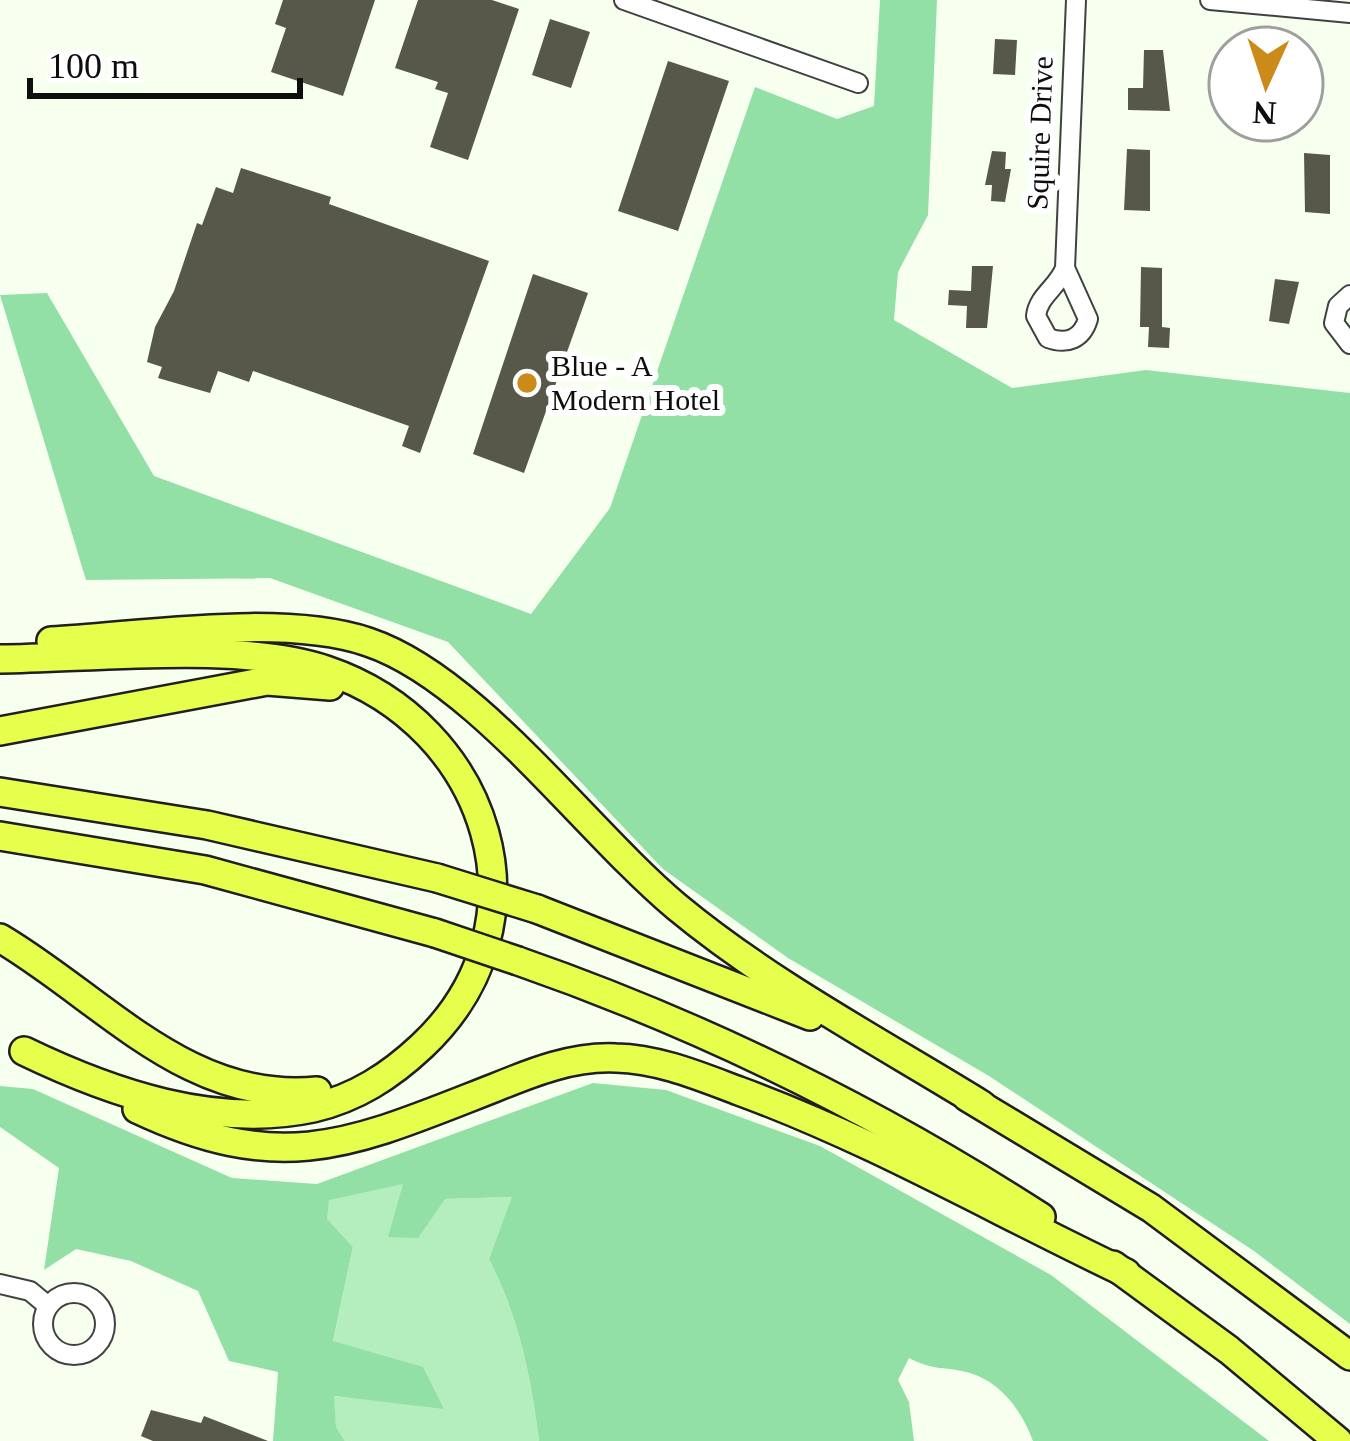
<svg xmlns="http://www.w3.org/2000/svg" width="1350" height="1441" viewBox="0 0 1350 1441" font-family="Georgia,serif">
<rect width="100%" height="100%" fill="#f7ffef"/>
<path fill="#b5eebe" d="M405,1183l40,16 68,-2 -24,62c30,59 42,117 50,182h-194l-9,-14 -3,-31 111,12 -111,-66 20,-95 -27,-28 3,-20z"/>
<g fill="#92e0a5">
<polygon points="880,0 937,0 928,215 898,272 894,320 1012,388 1146,370 1350,393 1350,1324 1254,1251 989,1076 788,958 663,869 448,642 270,578 86,580 0,295 47,293 154,476 531,614 610,508 755,87 837,119 874,106"/>
<path d="M593,1083l73,7 154,56 231,129 218,166h-236c-11,-30 -33,-61 -67,-69 -24,-6 -32,-1 -57,-14l-11,22 11,22 5,39h-375c-8,-65 -20,-123 -50,-182l23,-62 -67,2 -27,39 -30,-1 15,-53 -74,16 -2,19 26,28 -20,94 90,26 21,42 -110,-13 2,31 9,14h-72l5,-69 -49,-11 -31,-70 -67,-30 -55,-12 -32,21 15,-102 -59,-41v-41l33,3 199,89 85,6z"/>
</g>
<g fill="#575849">
<polygon points="283,0 375,0 343,96 271,72 286,28 275,24"/>
<polygon points="418,0 492,0 519,9 468,160 430,147 448,93 435,89 438,82 395,68"/>
<polygon points="550,19 590,32 571,88 532,75"/>
<polygon points="995,39 1017,40 1015,75 993,74"/>
<polygon points="1144,50 1163,50 1170,111 1128,110 1128,88 1143,88"/>
<polygon points="668,61 729,81 678,231 618,211"/>
<polygon points="1127,149 1150,150 1150,211 1124,210"/>
<polygon points="992,151 1006,152 1005,169 1011,169 1005,202 991,201 992,185 985,185"/>
<polygon points="1304,153 1330,155 1330,214 1305,212"/>
<polygon points="241,168 331,197 329,204 489,261 420,453 402,446 409,426 253,371 249,382 218,371 210,393 158,378 162,367 147,362 155,327 174,291 197,223 202,225 216,187 233,193"/>
<polygon points="972,266 993,266 987,328 966,328 967,306 948,305 949,290 971,291"/>
<polygon points="1141,267 1162,268 1162,327 1170,328 1169,348 1148,347 1149,327 1140,327"/>
<polygon points="533,274 588,293 524,473 473,454"/>
<polygon points="1275,279 1299,282 1289,324 1269,321"/>
<polygon points="151,1410 201,1423 204,1416 268,1441 153,1441 141,1436"/>
</g>
<g fill="none" stroke-linecap="round" stroke-linejoin="round">
<g stroke="#414141" stroke-width="22">
<g id="minor">
<polyline points="624,0 858,83"/>
<polyline points="1210,0 1350,13"/>
<path d="M1065,268l23,51c-6,20 -21,26 -40,19l-12,-22c2,-20 22,-29 29,-48l11,-268"/>
<polyline points="1350,295 1338,306 1334,323 1350,344"/>
<polyline points="0,1284 30,1291 48,1306"/>
<circle cx="74" cy="1324" r="31"/>
</g>
</g>
<g stroke="#1f1f1f" stroke-width="32">
<g id="highway">
<path d="M51,641c91,-5 231,-28 317,1 108,36 217,188 309,265 93,77 203,135 305,198"/>
<path d="M0,659c94,-1 240,-18 326,11 163,55 228,252 96,376 -32,30 -66,52 -109,62 -98,21 -202,-15 -289,-57"/>
<polyline points="0,731 267,681 330,686"/>
<polyline points="0,792 207,825 437,878"/>
<polyline points="0,836 205,870 435,933"/>
<polyline points="537,909 810,1016"/>
<path d="M0,938c103,61 188,166 317,153"/>
<path d="M518,961c184,64 360,151 523,256"/>
<polyline points="967,1097 1151,1208 1350,1356"/>
<path d="M137,1109c147,69 216,34 357,-21 39,-16 79,-32 122,-30 43,1 83,18 123,33 134,49 258,121 387,182"/>
<polyline points="1113,1265 1229,1350 1338,1441"/>
</g>
</g>
<use href="#minor" stroke="#fff" stroke-width="18"/>
<use href="#highway" stroke="#e6ff4d" stroke-width="27"/>
<g stroke="#1f1f1f" stroke-width="32" stroke-linecap="butt">
<g id="highway-bridge">
<polyline points="437,878 537,909"/>
<polyline points="435,933 518,961"/>
</g>
</g>
<use href="#highway-bridge" stroke="#e6ff4d" stroke-width="27"/>
</g>
<circle fill="#cc8b18" stroke="#fff" stroke-width="4.5" cx="527" cy="383" r="12"/>
<g text-anchor="middle" stroke-width="12" stroke-linejoin="round" paint-order="stroke">
<g font-size="30" fill="#0e0e0e" stroke="#fff">
<text transform="translate(1040 133) rotate(-88)" y="10">Squire Drive</text>
</g>
<g font-size="30" fill="#0e0e0e" stroke="#fff" text-anchor="start">
<text x="551" y="376">Blue - A<tspan x="551" dy="34">Modern Hotel</tspan></text>
</g>
</g>
<g transform="translate(1266 84) rotate(183)"><circle r="57" fill="#ffffff" stroke="#9f9f9f" stroke-width="3"/>
<path d="M0-9L21 45L0 30L-21 45Z" fill="#cc8b18"/>
<text y="-18" font-size="33" font-weight="bold" text-anchor="middle" fill="#0e0e0e">N</text>
</g>
<path d="M30 78v18h270v-18" fill="none" stroke="#0e0e0e" stroke-width="6"/>
<text x="48" y="78" font-size="36" fill="#0e0e0e" stroke="#ffffff" stroke-width="9" paint-order="stroke">100 m</text>
</svg>
